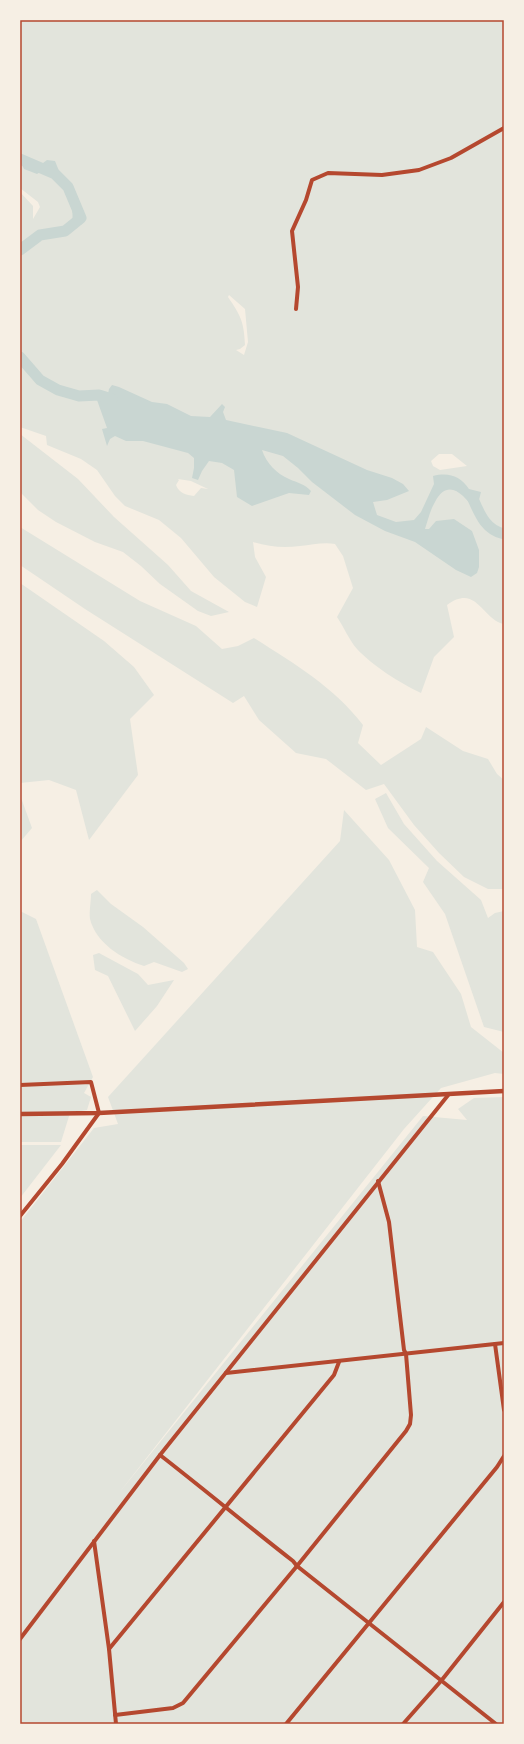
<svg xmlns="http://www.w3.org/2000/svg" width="524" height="1744" viewBox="0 0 524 1744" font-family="'Exo 2',sans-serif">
<rect width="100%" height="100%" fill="#f6efe4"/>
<g fill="#e2e4dc" fill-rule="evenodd">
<path d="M20,20h484v604c-22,-4 -27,-41 -57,-19l7,32 -20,20 -13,36c-21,-10 -48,-27 -64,-44 -8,-9 -13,-22 -20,-32l16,-29 -10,-32 -8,-12c-12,-2 -23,1 -35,2 -16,2 -31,1 -47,-4l2,15 11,20 -9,30 -12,-5 -31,-25 -33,-39 -22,-18 -34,-14 -10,-10 -18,-26 -16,-11 -34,-14 -1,-9 -26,-9v-235l13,14v13l7,-12 -2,-5 -18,-14zM229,295l16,14 3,33 -4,13 -8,-5 4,-1 5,-4c-1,-23 -4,-29 -17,-48zM439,454h13l15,12 -27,4 -7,-4 -2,-5zM178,479l13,2 17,8 -7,-1 -7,8c-8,-1 -15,-3 -18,-11l3,-5z"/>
<polygon points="20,434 78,479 114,517 168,565 191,591 229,612 211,616 198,611 160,584 141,566 123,552 95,542 56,522 38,510 20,492"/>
<path d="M20,527l120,74 56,25 26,23 16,-3 16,-8c41,26 80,49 109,87l-5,18 23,22 40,-26 5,-12 37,24 25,8 9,15 7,6v109h-16l-24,-12 -25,-24 -25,-28 -30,-41 -18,6 -40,-31 -30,-6 -37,-33 -15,-24 -11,7 -148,-94 -65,-44z"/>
<polygon points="20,583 104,641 134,667 154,695 130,719 138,775 89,840 76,790 49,780 20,783"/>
<polygon points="386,793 404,824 437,861 481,900 488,918 495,913 504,911 504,1032 484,1027 445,914 423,882 429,868 388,828 375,799"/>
<polygon points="20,795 32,828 20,842"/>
<polygon points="344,810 389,860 415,910 417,947 433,952 461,994 471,1027 504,1053 504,1074 495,1073 441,1088 404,1129 119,1493 423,1116 467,1120 458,1109 474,1098 504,1097 504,1724 20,1724 20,1222 94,1128 118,1124 108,1097 340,841"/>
<path d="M97,890l14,14 32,23 41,36 4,6 -6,3 -28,-10 -10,4c-22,-7 -48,-23 -54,-47 -1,-8 1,-17 1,-25z"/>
<polygon points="20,911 36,919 93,1077 84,1093 91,1097 87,1110 70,1113 61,1142 20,1142"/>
<polygon points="99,953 138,974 148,985 174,980 157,1006 135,1031 108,976 95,970 93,955"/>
<polygon points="20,1145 61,1145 20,1198"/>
</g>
<g fill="#c9d6d2">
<polygon points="24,160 30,160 39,166 47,160 55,161 59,171 56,178 40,172 37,174 24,169 20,161"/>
<polygon points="74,200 78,203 82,216 85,218 82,224 73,227 72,204"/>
<path d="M112,385l7,2 33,15 15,2 24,12 19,1 12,-13 3,3 -2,5 3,8 61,13 80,37 25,8 11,6 6,7 -22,9 -14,2 4,13 19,7 18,-2 7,-8 13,-28 -1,-8c16,-4 27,0 36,13l12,3 -2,8 2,10 -4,4c-10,-16 -28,-39 -42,-12 -5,8 -7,18 -10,27h4l7,-8 18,-2 18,12 7,19v17l-2,6 -6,4 -15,-7 -41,-28 -30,-11 -30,-16 -43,-33 -14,-14 -15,-12 -21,-6c4,13 15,24 27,29 9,4 16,5 22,12l-2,4 -20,-2 -37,13 -15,-9 -3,-27 -12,-7 -13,-2 -7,10 -4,9 -6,-2 2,-10v-10l-6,-5 -45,-12h-17l-11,-5 -5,3 -3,7 -5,-17 5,-1 -10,-28 2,-5 9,-1 1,-5z"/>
</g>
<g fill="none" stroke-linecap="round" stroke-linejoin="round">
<g stroke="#c9d6d2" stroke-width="11">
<polyline points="20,159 55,174 68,187 81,218 65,231 40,235 20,250"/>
<polyline points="20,357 40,380 58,390 79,396 99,395 112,399"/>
<path d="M473,499c7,16 13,31 31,35"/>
</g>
<g stroke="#b5482f" stroke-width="4">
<polyline points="296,309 298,287 292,231 306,200 312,180 328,173 382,175 419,170 451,158 504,128"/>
<polyline points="20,1085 91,1082 99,1113 62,1164 20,1216"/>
<polyline points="495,1344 504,1410"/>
<polyline points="226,1373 504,1343"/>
<path d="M160,1455c45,35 88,71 133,106l4,5 199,158"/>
<polyline points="94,1541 109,1649 116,1724"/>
<polyline points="20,1639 160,1455 449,1094"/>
<polyline points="109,1649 334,1375 339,1362"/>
<polyline points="115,1715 173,1708 183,1703 297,1566 406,1431 410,1424 411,1415 406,1354 404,1350 389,1222 378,1181"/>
<polyline points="286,1724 497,1467 504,1456"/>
<polyline points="403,1724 441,1681 504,1602"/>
</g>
<polyline stroke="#b5482f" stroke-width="4.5" points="20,1114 99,1113 504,1091"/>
</g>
<rect width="524" height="1744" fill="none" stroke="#f6efe4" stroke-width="42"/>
<rect x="21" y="21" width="482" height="1702" fill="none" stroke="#b5482f" stroke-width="1.5"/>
</svg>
